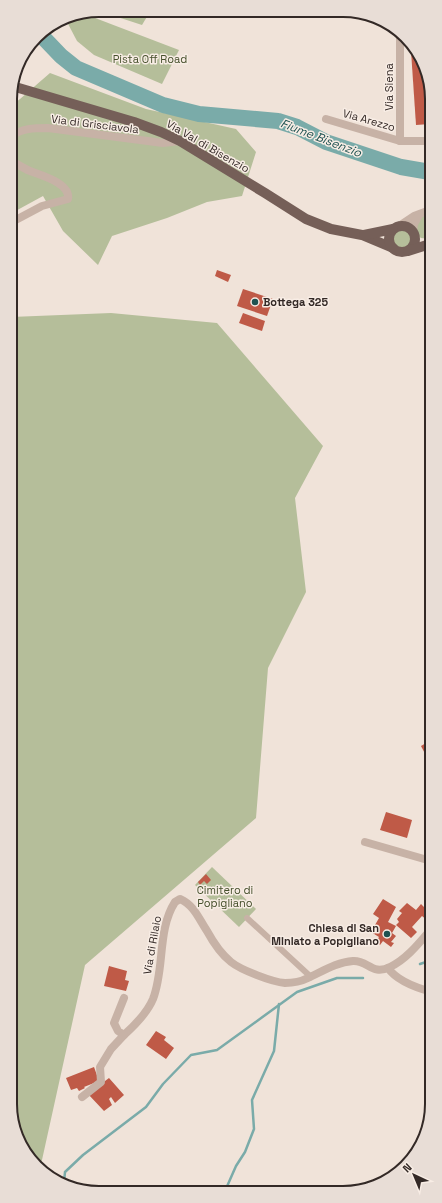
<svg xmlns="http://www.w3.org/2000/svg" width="442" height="1203" viewBox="0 0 442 1203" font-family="'Space Grotesk',sans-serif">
<rect width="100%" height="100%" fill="#f0e3d9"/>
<g fill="#b5be9a">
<polygon points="96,10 151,10 142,25"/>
<polygon points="82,13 179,50 162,84 94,55 77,41 66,20 76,15"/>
<polygon points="50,73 146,109 236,129 256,152 242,196 207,202 167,218 112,236 98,265 63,231 43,196 10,214 10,107 20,99"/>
<polygon points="430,212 430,239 421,238 416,234 417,220"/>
<circle cx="402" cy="239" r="12"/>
<polygon points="111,313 217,323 323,446 295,498 306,592 268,668 256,818 85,965 40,1169 36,1167 12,1122 11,317"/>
<polygon points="212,867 256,909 239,927 195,885"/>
</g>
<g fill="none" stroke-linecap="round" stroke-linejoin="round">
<g stroke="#7aaba9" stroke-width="2.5">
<polyline points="420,964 432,960"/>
<polyline points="64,1182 65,1172 83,1155 146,1107 163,1084 191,1055 217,1050 297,992 337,978 363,978"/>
<polyline points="225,1191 236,1166 245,1152 254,1129 252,1100 274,1051 279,1004"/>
</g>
<polyline stroke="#7aaba9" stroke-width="16" points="39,33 61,56 76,68 163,105 199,114 278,121 297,127 326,142 401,167 430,172"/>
</g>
<g fill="#bf5a47">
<polygon points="411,51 414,51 430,81 430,124 416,125"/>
<polygon points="217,270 231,275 228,282 215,276"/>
<polygon points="243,289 273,299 267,316 237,306"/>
<polygon points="243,313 265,321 262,331 239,323"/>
<polygon points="431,740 431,765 421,746"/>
<polygon points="386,812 412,820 407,838 380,830"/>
<polygon points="206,874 211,880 207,884 204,881 200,885 198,882"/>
<polygon points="383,899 396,907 388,922 396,926 392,933 396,936 391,942 394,943 391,947 383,941 380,945 376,941 379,937 371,932 379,918 373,914"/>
<polygon points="407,903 416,910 421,904 427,910 432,904 432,917 428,921 422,916 412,927 417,932 411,938 396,925 399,922 397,919 402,913 399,911"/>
<polygon points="109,966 127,971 125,980 129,981 126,991 104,986"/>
<polygon points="156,1031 166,1037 164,1040 174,1048 166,1059 146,1045"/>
<polygon points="94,1067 99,1081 84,1087 85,1088 79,1091 77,1088 71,1090 66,1078"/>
<polygon points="109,1078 124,1095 115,1103 111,1097 109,1099 112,1105 104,1111 88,1094"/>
</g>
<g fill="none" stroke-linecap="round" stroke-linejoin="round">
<polyline stroke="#c7b2a6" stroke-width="6" points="247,918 311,977"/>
<g stroke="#c7b2a6" stroke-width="8">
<polyline points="400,33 400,141"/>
<polyline points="326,119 400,141 430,141"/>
<path d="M10,137c12,-9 24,-9 38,-9l115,15 17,-2"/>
<path d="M10,160c7,4 13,8 20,11 10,4 41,12 38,28l-26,7 -32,17"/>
<polyline points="399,226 414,216 430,210"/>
<polyline points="413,232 414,224 419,215"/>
<polyline points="365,842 431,861"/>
<path d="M388,968c9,13 29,20 44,24"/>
<path d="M124,998l-10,25 4,8 6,4c10,-9 24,-24 29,-36 12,-31 4,-69 22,-97l5,-3c14,6 19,20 27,32 6,11 14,23 24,31 10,8 41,20 54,21 7,0 17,-2 23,-5 15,-7 29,-16 45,-17 15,-1 19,15 37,6 17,-8 30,-25 42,-39"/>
<polyline points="82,1097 101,1082 100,1067 111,1049 124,1035"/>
</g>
<g stroke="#755f58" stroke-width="10">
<polyline points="12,86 134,122 161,132 180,141 265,193 306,219 331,229 362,235 393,248"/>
<circle cx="402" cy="239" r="13"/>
<polyline points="364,235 393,229"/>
<polyline points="408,251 430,244"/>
</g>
</g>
<g fill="#1e5251" stroke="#f8ede5" stroke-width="1.5">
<circle cx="255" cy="302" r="4"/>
<circle cx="387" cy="934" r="4"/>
</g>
<g text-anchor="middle" stroke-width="3" stroke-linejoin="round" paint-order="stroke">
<g font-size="11" fill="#46502c" stroke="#f8ede5">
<text x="150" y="63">Pista Off Road</text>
<text x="225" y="894">Cimitero di<tspan x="225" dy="13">Popigliano</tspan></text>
</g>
<g font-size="11" fill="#332926" stroke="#f8ede5">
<text transform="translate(389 87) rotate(-90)" y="4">Via Siena</text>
<text transform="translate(369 120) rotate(16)" y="4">Via Arezzo</text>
<text transform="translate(95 124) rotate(7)" y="4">Via di Grisciavola</text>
<text transform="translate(208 146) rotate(30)" y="4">Via Val di Bisenzio</text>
<text transform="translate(152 945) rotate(-80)" y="4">Via di Rilaio</text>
</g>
<g font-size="11" font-weight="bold" fill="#332926" stroke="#f8ede5" text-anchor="start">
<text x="263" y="306">Bottega 325</text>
<text x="379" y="932" text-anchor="end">Chiesa di San<tspan x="379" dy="13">Miniato a Popigliano</tspan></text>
</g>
<g font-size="12" font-style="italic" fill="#1e5251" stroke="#f8ede5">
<text transform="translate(321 138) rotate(21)" y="4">Fiume Bisenzio</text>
</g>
</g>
<path d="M0 0H442V1203H0ZM99 17H343A82 82 0 0 1 425 99V1104A82 82 0 0 1 343 1186H99A82 82 0 0 1 17 1104V99A82 82 0 0 1 99 17Z" fill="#e8ddd6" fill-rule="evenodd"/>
<path fill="none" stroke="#332926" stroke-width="2" d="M99 17H343A82 82 0 0 1 425 99V1104A82 82 0 0 1 343 1186H99A82 82 0 0 1 17 1104V99A82 82 0 0 1 99 17Z"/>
<g transform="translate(414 1175) rotate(316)" stroke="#f8ede5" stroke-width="3" paint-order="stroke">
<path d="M0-3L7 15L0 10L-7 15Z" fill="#332926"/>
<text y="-6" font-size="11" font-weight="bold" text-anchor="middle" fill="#332926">N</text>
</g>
</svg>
